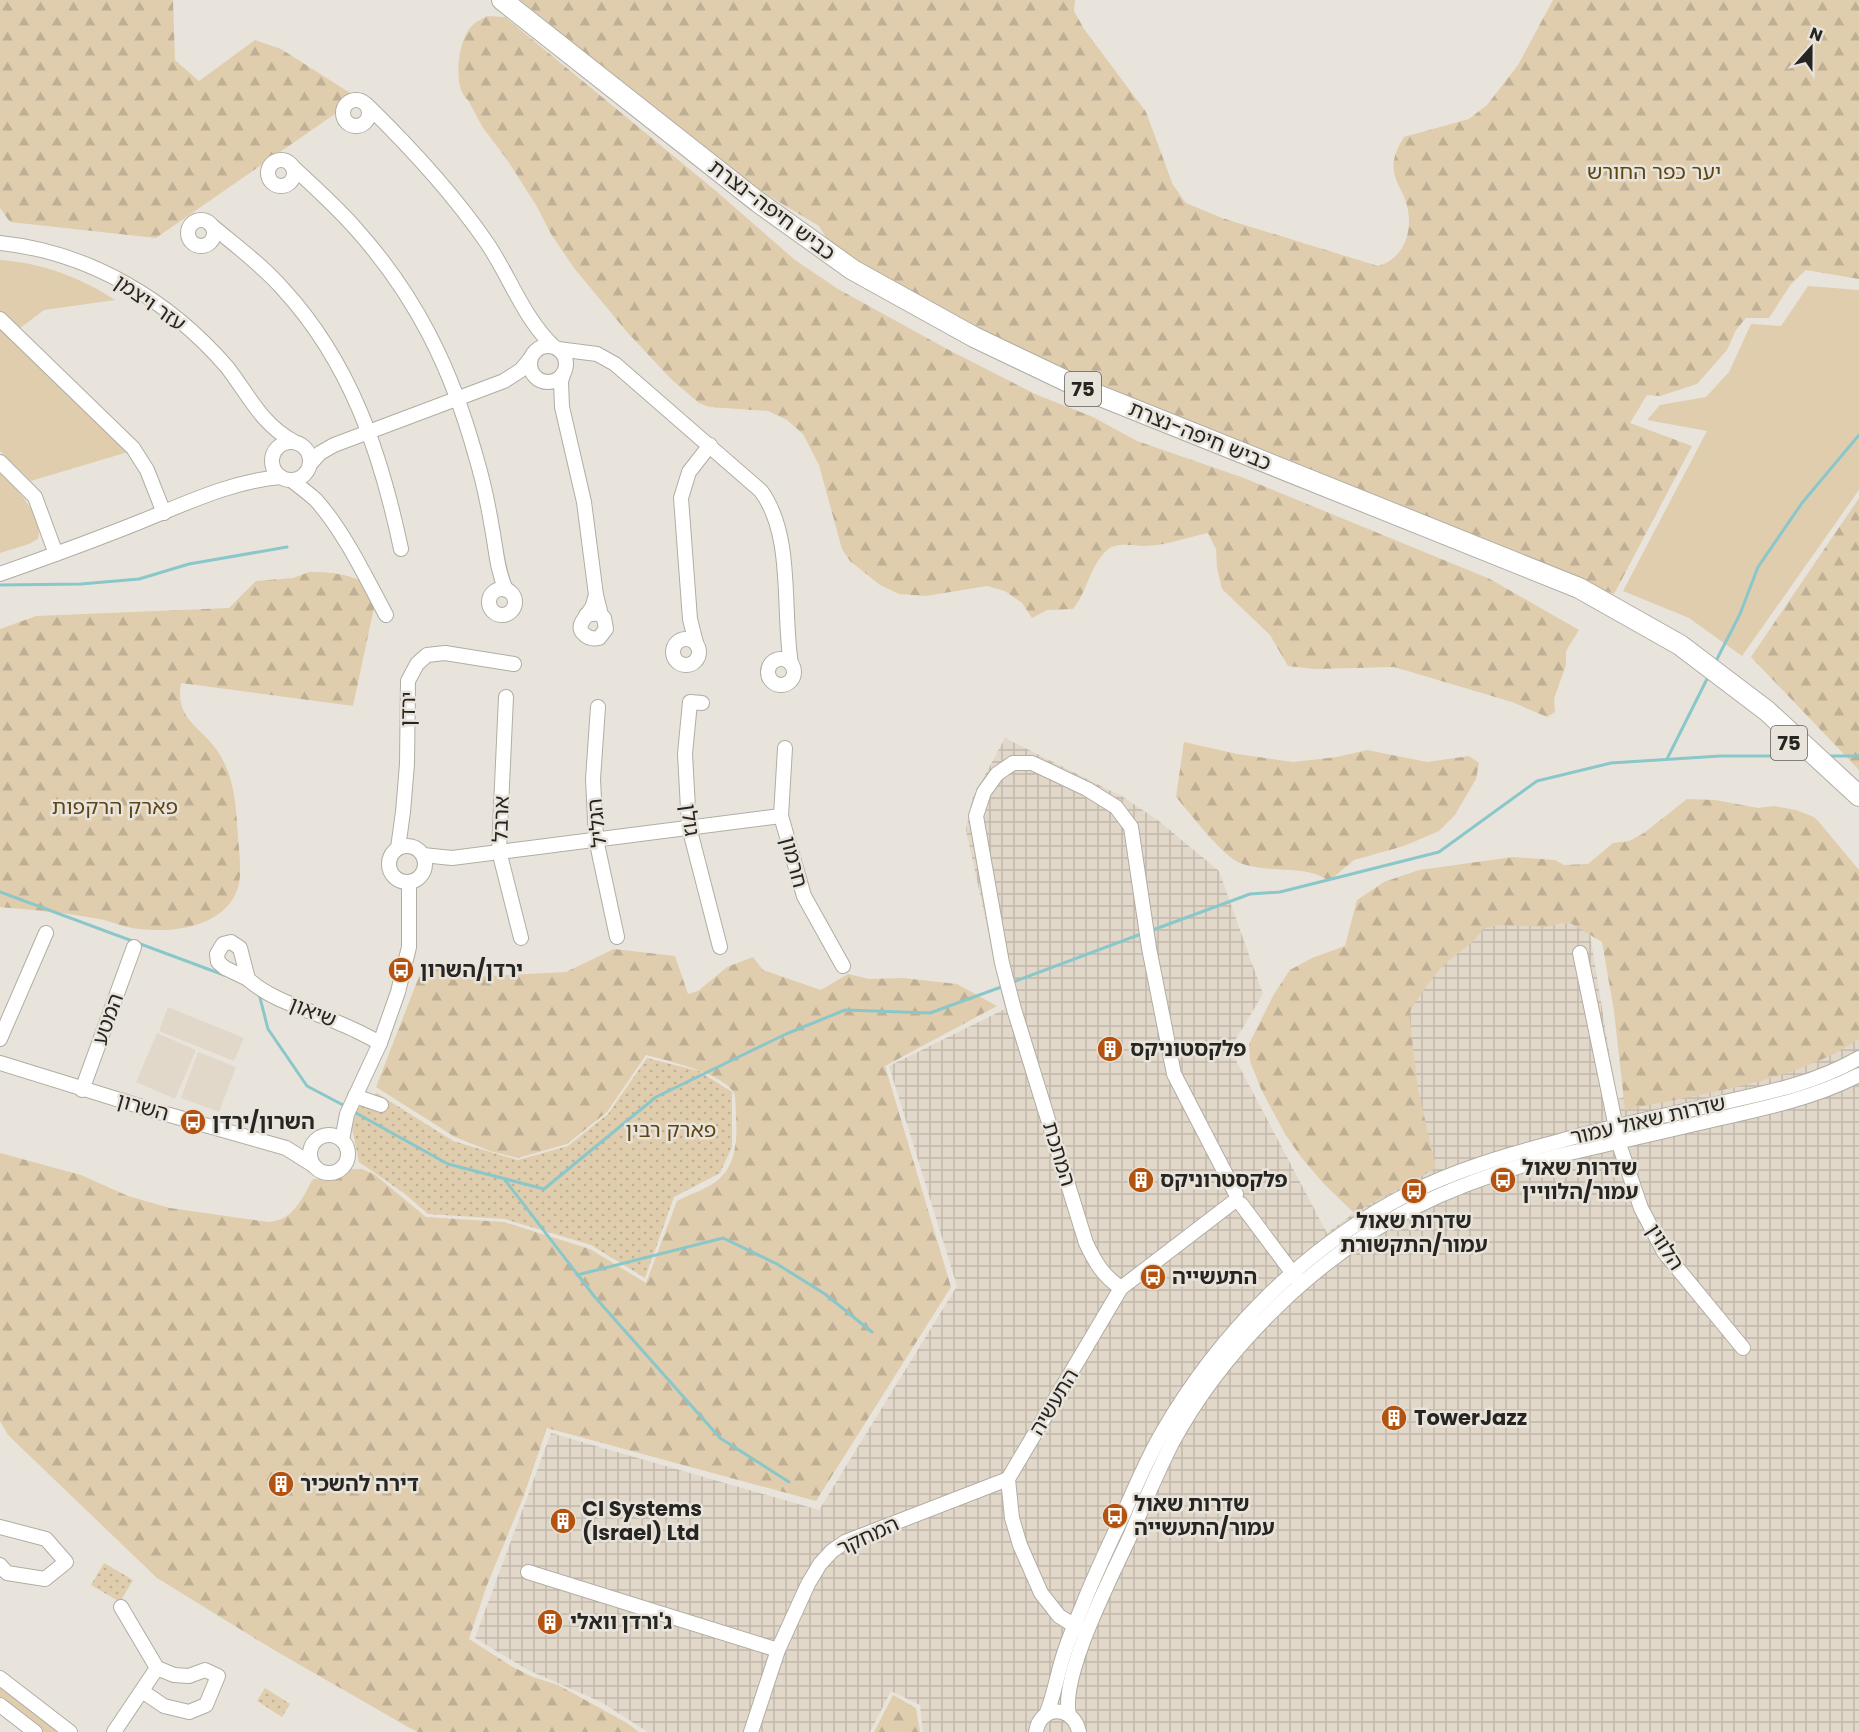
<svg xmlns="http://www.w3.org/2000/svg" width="1859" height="1732" viewBox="0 0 1859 1732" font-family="Poppins,'Noto Sans Hebrew',sans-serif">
<defs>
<pattern id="industrial-grid" width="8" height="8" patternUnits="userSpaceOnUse" patternTransform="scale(1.5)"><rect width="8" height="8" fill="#e1d8c9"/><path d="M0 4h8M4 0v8" fill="none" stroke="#c1b9ac"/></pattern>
<pattern id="forest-firs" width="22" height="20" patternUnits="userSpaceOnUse" patternTransform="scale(1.5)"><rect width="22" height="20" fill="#dfcdad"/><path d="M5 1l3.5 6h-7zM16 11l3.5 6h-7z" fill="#bfb095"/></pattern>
<pattern id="park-dots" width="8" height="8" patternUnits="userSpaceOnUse" patternTransform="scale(1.5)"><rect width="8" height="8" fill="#dfcdad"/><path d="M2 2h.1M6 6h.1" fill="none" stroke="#bfb095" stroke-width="1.8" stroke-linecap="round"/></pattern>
</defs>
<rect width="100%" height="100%" fill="#e9e4db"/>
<g fill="#e1d8c9">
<polygon points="168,1007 244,1038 234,1061 159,1031"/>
<polygon points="157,1033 196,1050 175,1099 136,1082"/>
<polygon points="198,1052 236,1067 219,1112 181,1098"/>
</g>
<polygon fill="url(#industrial-grid)" points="1005,738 1123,797 1159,821 1219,871 1263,994 1230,1049 1327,1233 1420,1164 1396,1007 1455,938 1516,903 1586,910 1617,1099 1751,1059 1859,1020 1859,1732 923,1732 920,1705 891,1691 870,1732 648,1732 601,1702 528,1670 475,1638 551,1433 819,1510 957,1286 889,1066 1005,1009 966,830 972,799"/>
<g fill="#dfcdad">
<path d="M0,260c42,3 80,17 115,40l-71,10 -33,25 117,117 -97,29 -31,-30z"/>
<polygon points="1808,286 1859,290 1859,490 1742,656 1689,618 1623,591 1707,431 1647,420 1660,405 1706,397 1729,372 1751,324 1781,326"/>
<path d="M0,473c15,15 44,42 38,66l-9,5 -29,9z"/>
<polygon points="0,1681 65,1732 37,1732 0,1703"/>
</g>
<g fill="url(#forest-firs)">
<polygon points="0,0 173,0 175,60 199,81 255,40 281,49 358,98 156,238 10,222 0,208"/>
<path d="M520,0h555l-1,11 10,18 62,83 27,73 13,18 36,15 156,48c28,-8 36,-38 28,-64 -3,-10 -10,-19 -12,-30 -2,-13 3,-24 10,-35l65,-18 18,-14 31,-40 35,-65h306v279l-53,-9 -15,14 -22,34h-23l-10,12 -9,20 -30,34 -37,12 -13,-1 -17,28 62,23 -78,148 -505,-203 -146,-65 -132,-80 -12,-20 -90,-54 -91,-77z"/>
<path d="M487,16l18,1 211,174 79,69 43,29 109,60 88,45 58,23 44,24 107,37 246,101 89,51 -13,21v14l-12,34 1,13 -8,5 -35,-15 -118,-35 -79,2 -27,-3 -18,-31 -48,-46 -5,-21 -1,-19 -8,-16c-20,4 -43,13 -64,13 -14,0 -28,-5 -39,6 -16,17 -18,40 -32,57l-26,1 -15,8 -10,-15 -17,-12 -18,-5 -61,10 -27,-2 -19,-9 -30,-24 -8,-12 -23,-84 -16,-31 -16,-14 -19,-9 -59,-4 -10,-4 -27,-23 -45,-48 -53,-64 -23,-34 -15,-29 -30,-47 -23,-30 -15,-28c-16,-11 -10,-60 3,-73 4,-5 11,-8 16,-11z"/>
<polygon points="1859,498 1859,770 1751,657"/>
<path d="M309,572c29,0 43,3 69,17l-25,117 -172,-23c-7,38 23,44 39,72 17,28 16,60 19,93 1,13 3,33 -3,45 -15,34 -63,40 -96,36 -14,-1 -27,-7 -40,-10 -33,-6 -67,-9 -100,-12v-278l36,-13 193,-8 27,-27 37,-3z"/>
<path d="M1184,742l53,12 56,8 44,-5 30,-7 60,12 42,-6 10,7 -3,16 -21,36 -16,16 -35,15 -50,14 -25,21c-22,-17 -62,-7 -89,-18 -18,-7 -50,-50 -64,-66z"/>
<path d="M1687,799l28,1 43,8 16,-2 22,4 18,7 5,5 40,48v169c-65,44 -158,54 -234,71l-11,-99 -12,-69 -30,-18 -9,-1 -16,4 -48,-2 -16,4c-9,15 -25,23 -38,35 -10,9 -30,38 -36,49l9,76 18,79 -82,45 -31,-30 -22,-26 -16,-23 -24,-45 -11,-28 -1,-17 25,-50 16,-24 22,-12 33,-12 12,-46 27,-18 35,-12 94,-13 42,3 9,5 24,-1 25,-21 16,-2 15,-8z"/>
<path d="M614,949l61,7 13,38 10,-3 29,-24 26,-10 10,13 58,20 27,-16 21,5 34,-1 54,6 40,22 -112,60 66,221 -135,214 -269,-73 -24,70 -36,87 -18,54 42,27 22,11 25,8 69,38 12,9h-221l-10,-5 -134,-77 -117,-72 -149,-143 -8,-14v-268l81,22 47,21 42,12 99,14c25,-2 33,-24 44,-43l24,-1 12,-9h13l12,5 52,43 78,5 86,27 56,34 31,-82c13,-7 31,-12 42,-22 23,-20 17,-57 16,-84 -8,-21 -67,-34 -89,-40l-39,57 -40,32 -49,14 -28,-7 -35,-14 -79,-50 49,-126 41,16 100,-5z"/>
<polygon points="893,1695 916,1708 920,1732 874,1732"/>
</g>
<g fill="url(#park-dots)">
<polygon points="647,1058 699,1071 732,1092 732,1147 720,1173 674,1197 645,1278 591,1245 505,1219 428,1214 405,1194 359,1162 352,1128 357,1109 377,1093 453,1141 518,1160 568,1146 608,1114"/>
<polygon points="104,1563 133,1580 120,1602 91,1585"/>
<polygon points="265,1688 290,1704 282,1717 257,1701"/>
</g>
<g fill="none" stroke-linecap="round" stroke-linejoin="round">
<g stroke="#8ac7ca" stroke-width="3">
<polyline points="0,585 81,584 139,579 189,564 287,547"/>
<polyline points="1716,661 1740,614 1758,567 1802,503 1859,435"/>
<polyline points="1828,756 1859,756"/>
<polyline points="1667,759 1708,677"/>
<polyline points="0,892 224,975"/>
<polyline points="1150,931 1250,894 1280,892 1439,852 1537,781 1611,763 1720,756 1803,756"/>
<polyline points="1013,982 1141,934"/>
<polyline points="259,994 268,1029 307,1086 343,1105"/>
<polyline points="356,1113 448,1164 544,1189 656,1097 786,1034 845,1010 930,1013 1004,986"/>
<polyline points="505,1180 594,1296 720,1438 789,1482"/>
<polyline points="577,1275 723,1238 777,1264 825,1294 872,1332"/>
</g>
<g stroke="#b1ada4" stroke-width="16">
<g id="minor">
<circle cx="356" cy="113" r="13"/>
<path d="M367,105c44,43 85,87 120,138 23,34 36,74 66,103"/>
<circle cx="281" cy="173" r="13"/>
<path d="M291,165c22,21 45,41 65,64 61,68 96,141 120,228 7,23 12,47 16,71 4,21 5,42 14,62"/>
<circle cx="201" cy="233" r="13"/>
<path d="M211,225c25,21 51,40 72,64 68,74 98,165 118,260"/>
<path d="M0,243c89,9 169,57 227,124 21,27 35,58 66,74"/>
<polyline points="0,319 133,448 147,470 164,513"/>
<circle cx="548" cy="364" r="18"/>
<path d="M558,349l39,5 18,10 146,127c33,45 21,118 30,173"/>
<polyline points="563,374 561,382 562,407 584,502 596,595 601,615"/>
<circle cx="291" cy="461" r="19"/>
<polyline points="0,462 35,497 56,554"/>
<polyline points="310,464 320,453 334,445 504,381 521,370 530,359"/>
<path d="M291,480c8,6 17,13 25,20 29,33 49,76 70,115"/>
<path d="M0,574c48,-17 95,-34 142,-53 45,-18 90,-40 139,-44"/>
<circle cx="502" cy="602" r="13"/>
<path d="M586,615l12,-2 6,5 2,11 -7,9c-5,1 -9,1 -14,-3 -11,-9 1,-17 6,-26 3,-4 3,-9 5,-14"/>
<circle cx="686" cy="652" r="13"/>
<polyline points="696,643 690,619 681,498 689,472 710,445"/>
<circle cx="781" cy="672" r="13"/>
<polyline points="506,697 499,851 521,938"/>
<polyline points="702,703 690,702 685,754 689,827 720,947"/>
<polyline points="598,707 593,779 596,839 617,937"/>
<polyline points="785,748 781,816 804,896 843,966"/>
<circle cx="407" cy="864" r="18"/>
<polyline points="398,848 403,812 407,764 408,681 417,664 427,655 445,653 514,664"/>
<polyline points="423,855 452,858 781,816"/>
<polygon points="231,942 240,948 248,979 225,968 218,962 217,954 223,944"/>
<polyline points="1580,953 1620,1147 1641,1208 1664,1252 1743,1348"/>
<path d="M248,979c25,23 63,31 93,45 13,5 26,12 39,19"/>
<polyline points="0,1039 46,933"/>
<polyline points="0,1063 152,1110 286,1148 313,1165"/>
<polyline points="82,1090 134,947"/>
<polyline points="355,1096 381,1105"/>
<circle cx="329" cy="1154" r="19"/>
<polyline points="342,1140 347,1114 380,1043 398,992 409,947 409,882"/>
<polyline points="1241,1204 1297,1279"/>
<path d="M1121,1288c-18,-12 -26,-26 -35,-45l-72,-234 -12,-46 -26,-147 8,-24 13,-18 16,-11h19l55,26 29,18 15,20 18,121 25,126 62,120"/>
<polyline points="0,1527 46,1539 66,1562 45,1579 7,1573 0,1565"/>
<polyline points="528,1572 778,1650"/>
<polyline points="121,1607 157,1668 174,1675 189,1676 205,1670 218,1676 206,1705 189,1712 164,1706 142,1691"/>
<polyline points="1080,1629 1059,1616 1041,1593 1020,1545 1012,1518 1008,1479 1121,1288 1232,1203"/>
<polyline points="0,1678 70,1732"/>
<polyline points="0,1705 35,1732"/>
<path d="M1046,1715c6,-14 9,-29 13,-44 5,-21 14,-43 23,-64 12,-31 27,-62 41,-92 12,-28 24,-56 39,-82 57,-99 142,-185 244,-238 49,-25 101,-40 154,-54 54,-16 110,-26 165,-39 46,-10 93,-20 134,-44"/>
<path d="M1069,1715c-9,-41 44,-141 62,-181 13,-31 26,-61 41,-91 52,-96 145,-187 243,-236 54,-27 113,-45 172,-58 44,-10 87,-20 130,-30 49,-11 97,-21 142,-44"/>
<polyline points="114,1732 157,1668"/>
<polyline points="751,1732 778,1650 808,1584 820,1564 832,1551 845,1542 1008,1479"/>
<path d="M1036,1732c4,-28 38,-27 43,0"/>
</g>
</g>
<g stroke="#b1ada4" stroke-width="22">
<polyline id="highway" points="502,0 758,202 853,270 974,337 1083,389 1579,588 1680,645 1767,711 1859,796"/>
</g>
<use href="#minor" stroke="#fff" stroke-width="14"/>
<use href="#highway" stroke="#fff" stroke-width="20"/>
</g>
<defs>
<g id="bus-disc" transform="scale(1.35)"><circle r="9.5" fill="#b4530f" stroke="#e9e4db"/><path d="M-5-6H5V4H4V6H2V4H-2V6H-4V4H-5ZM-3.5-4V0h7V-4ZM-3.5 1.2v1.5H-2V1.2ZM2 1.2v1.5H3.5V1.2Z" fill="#fff"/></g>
<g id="building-disc" transform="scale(1.35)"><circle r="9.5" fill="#b4530f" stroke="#e9e4db"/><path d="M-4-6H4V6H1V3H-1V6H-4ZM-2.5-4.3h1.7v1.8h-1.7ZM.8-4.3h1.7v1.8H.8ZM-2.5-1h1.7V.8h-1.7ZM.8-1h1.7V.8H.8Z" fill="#fff"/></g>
</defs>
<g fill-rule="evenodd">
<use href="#bus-disc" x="401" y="970"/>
<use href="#building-disc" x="1110" y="1049"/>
<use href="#bus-disc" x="193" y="1122"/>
<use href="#building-disc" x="1141" y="1180"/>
<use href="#bus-disc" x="1503" y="1180"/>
<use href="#bus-disc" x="1414" y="1191"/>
<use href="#bus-disc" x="1153" y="1277"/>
<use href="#building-disc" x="1394" y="1418"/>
<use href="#building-disc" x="281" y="1484"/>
<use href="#bus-disc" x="1115" y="1516"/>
<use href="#building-disc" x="563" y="1521"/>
<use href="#building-disc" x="550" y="1622"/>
</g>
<g text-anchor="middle" stroke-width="5" stroke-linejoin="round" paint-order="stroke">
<g fill="#e9e4db" stroke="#605e59" stroke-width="1.5">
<rect x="1065" y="372" width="36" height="34" rx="4.5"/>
<rect x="1771" y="726" width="36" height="34" rx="4.5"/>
</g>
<g font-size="20" font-weight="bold" fill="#262521">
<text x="1083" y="396">75</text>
<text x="1789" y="750">75</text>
</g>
<g font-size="21" fill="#5e4613" stroke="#e9e4db">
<text x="1654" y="179">יער כפר החורש</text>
<text x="115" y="814">פארק הרקפות</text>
<text x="671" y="1137">פארק רבין</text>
</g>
<g font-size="21" fill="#262521" stroke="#e9e4db">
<text transform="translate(772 210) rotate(37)" y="7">כביש חיפה-נצרת</text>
<text transform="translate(150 303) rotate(35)" y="7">עזר ויצמן</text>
<text transform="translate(1200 436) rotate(22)" y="7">כביש חיפה-נצרת</text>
<text transform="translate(408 709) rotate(-89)" y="7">ירדן</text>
<text transform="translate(501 819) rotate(-88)" y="7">ארבל</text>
<text transform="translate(690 820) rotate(82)" y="7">גולן</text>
<text transform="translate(597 823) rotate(-96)" y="7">הגליל</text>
<text transform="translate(794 862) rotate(75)" y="7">חרמון</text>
<text transform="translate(313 1012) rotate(22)" y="7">שיאון</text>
<text transform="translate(108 1019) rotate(-70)" y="7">המטע</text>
<text transform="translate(143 1107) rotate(16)" y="7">השרון</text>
<text transform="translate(1648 1120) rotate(-13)" y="7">שדרות שאול עמור</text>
<text transform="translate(1059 1154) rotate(73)" y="7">המתכת</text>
<text transform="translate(1665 1247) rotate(57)" y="7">הלווין</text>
<text transform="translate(1054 1402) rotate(-59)" y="7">התעשיה</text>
<text transform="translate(868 1536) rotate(-25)" y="7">המחקר</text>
</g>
<g font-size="21" font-weight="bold" fill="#262521" stroke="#e9e4db" text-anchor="start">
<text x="420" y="977">ירדן/השרון</text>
<text x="1130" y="1056">פלקסטוניקס</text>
<text x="212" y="1129">השרון/ירדן</text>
<text x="1522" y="1175">שדרות שאול<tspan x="1522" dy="24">עמור/הלוויין</tspan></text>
<text x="1160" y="1187">פלקסטרוניקס</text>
<text x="1414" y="1228" text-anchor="middle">שדרות שאול<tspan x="1414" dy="24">עמור/התקשורת</tspan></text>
<text x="1172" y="1284">התעשייה</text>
<text x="1414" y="1425">TowerJazz</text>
<text x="300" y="1491">דירה להשכיר</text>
<text x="1134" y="1511">שדרות שאול<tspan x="1134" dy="24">עמור/התעשייה</tspan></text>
<text x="582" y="1516">CI Systems<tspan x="582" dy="24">(Israel) Ltd</tspan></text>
<text x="570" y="1629">ג'ורדן וואלי</text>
</g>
</g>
<g transform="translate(1811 48) rotate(21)" stroke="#e9e4db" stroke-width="4.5" paint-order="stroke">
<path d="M0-4.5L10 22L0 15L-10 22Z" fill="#262521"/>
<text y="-9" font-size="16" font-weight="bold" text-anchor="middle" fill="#262521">N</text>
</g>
</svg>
